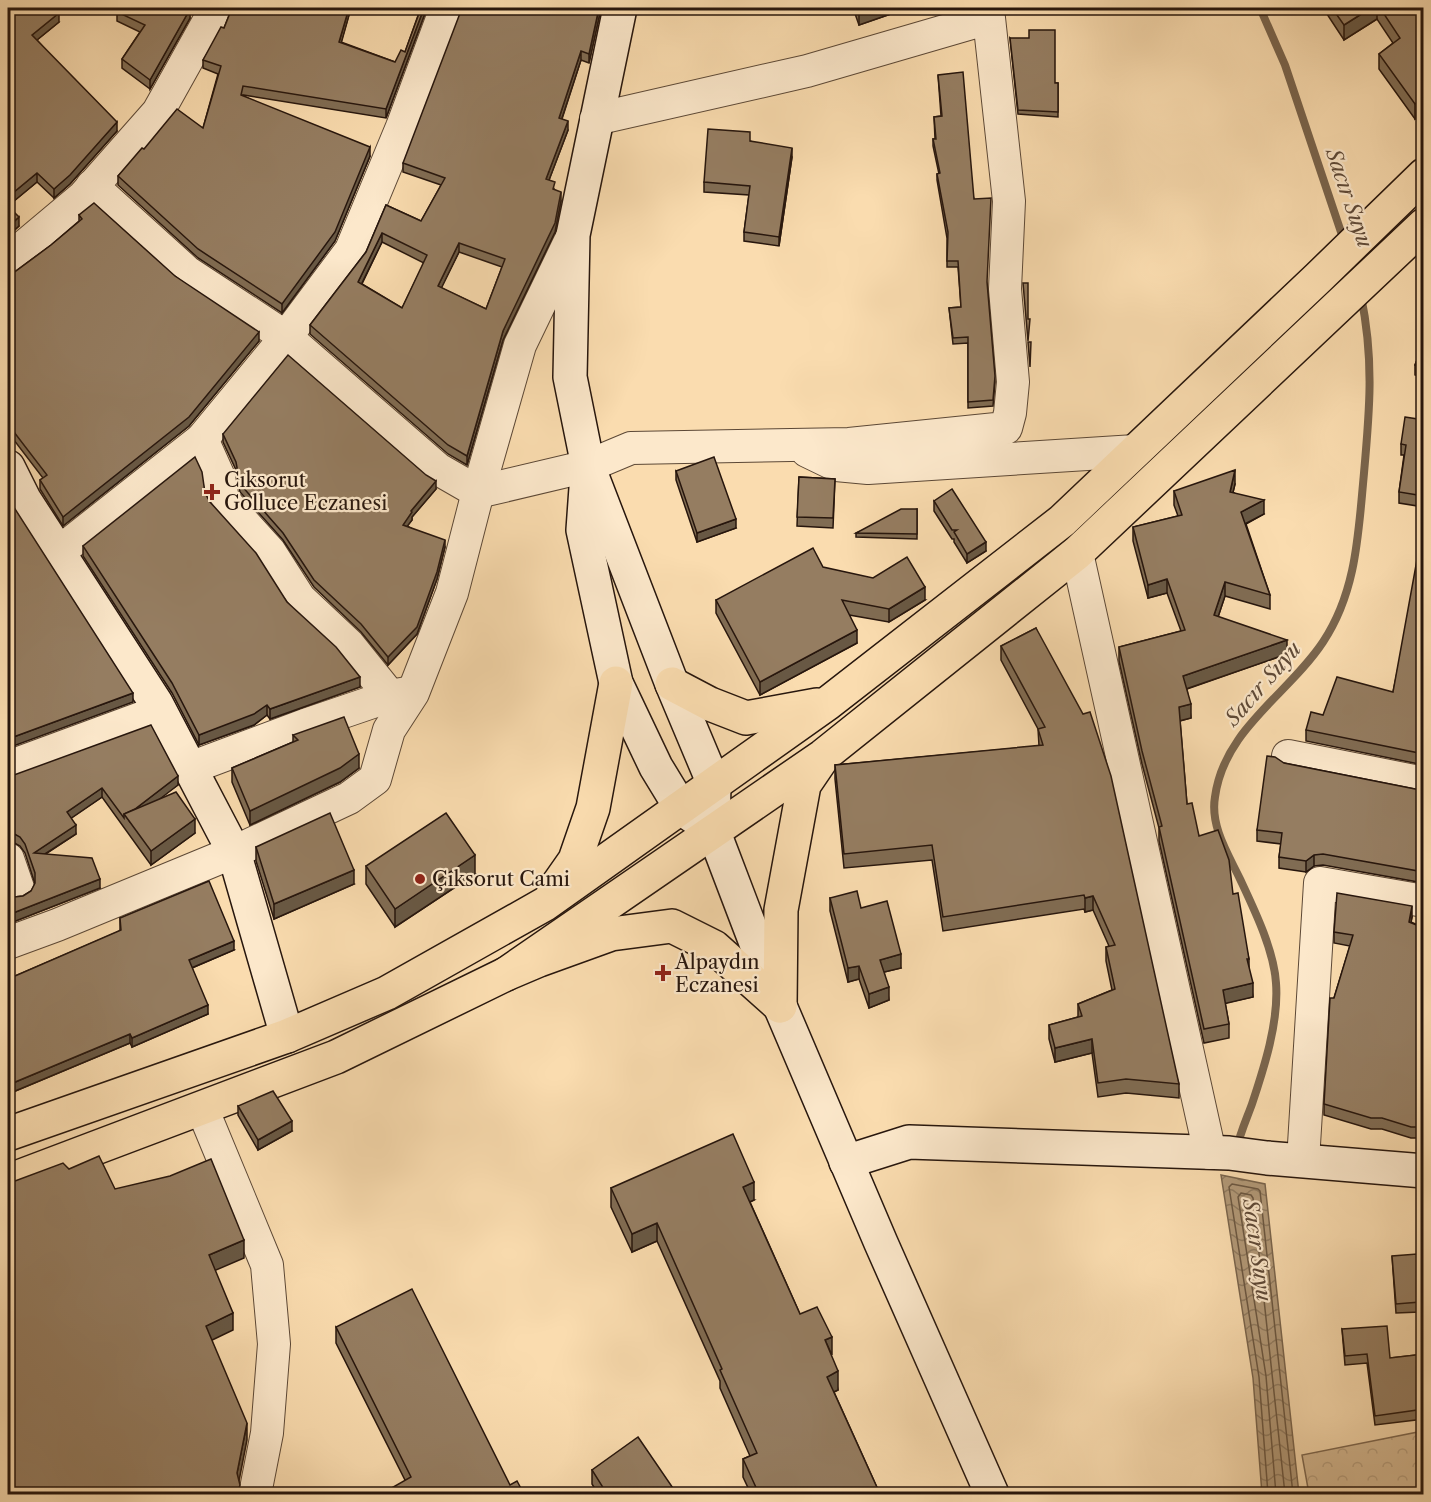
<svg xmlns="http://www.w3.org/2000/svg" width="1431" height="1502" viewBox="0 0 1431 1502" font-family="'Libre Caslon Text',serif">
<defs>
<pattern id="park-crowns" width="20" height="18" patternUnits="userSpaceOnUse" patternTransform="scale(1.5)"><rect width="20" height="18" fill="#d6ba93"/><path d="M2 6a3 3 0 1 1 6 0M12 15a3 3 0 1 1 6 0" fill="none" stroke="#b89f7e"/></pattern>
<pattern id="water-waves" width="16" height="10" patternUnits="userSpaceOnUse" patternTransform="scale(1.5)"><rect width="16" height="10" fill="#b29978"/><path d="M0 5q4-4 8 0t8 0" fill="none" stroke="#917c61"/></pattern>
</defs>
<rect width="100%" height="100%" fill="#fadcaf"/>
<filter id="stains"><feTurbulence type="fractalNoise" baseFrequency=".00333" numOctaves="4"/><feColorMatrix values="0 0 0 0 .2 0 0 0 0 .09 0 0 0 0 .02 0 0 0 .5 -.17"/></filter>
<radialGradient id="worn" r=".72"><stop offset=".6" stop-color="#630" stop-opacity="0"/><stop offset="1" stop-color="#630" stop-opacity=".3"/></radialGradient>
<polygon fill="url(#park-crowns)" stroke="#7e6850" stroke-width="1.5" points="1423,1431 1423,1494 1309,1494 1302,1455"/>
<polygon fill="url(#water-waves)" stroke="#7a654d" stroke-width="1.5" points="1221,1175 1265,1184 1299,1494 1262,1494 1253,1378"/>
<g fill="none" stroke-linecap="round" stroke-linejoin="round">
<g stroke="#6c5842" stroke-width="1.5">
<polyline points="1268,1494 1259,1377 1229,1187 1232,1184 1258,1189 1260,1191 1293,1494"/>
<polyline points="1276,1494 1266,1376 1238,1197 1241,1193 1251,1195 1253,1198 1285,1494"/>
</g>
<g stroke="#7a654d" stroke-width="8">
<polyline points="1260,8 1285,65 1344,241"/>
<path d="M1237,1148c3,-15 10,-30 15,-44 12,-36 27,-82 24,-121 -2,-33 -22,-74 -36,-104 -12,-25 -30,-53 -25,-82 9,-68 73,-102 108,-155 32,-48 35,-103 40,-158 6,-67 12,-121 -2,-188"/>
</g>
<g stroke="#5c4836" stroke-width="34">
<g id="street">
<polyline points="92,186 187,272 286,337 438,469 478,492 588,466 631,448 849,444 1006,428 1010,413 1013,382 1005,289 1009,201 989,18 807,71 596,119"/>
<polyline points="8,260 83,197 158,112 216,8"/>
<polyline points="202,439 219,477 223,500 270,552 300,599 349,645 390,696"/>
<polyline points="807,451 836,465 868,468 1135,451"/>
<polyline points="59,552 202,439 286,337 351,250 402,127 446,8"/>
<polyline points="1077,553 1210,1153"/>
<polyline points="1288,756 1424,783"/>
<polyline points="8,767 160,711"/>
<polyline points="190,768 305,725 390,696 407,693"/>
<polyline points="8,859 18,888"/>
<polyline points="8,943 57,925 234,852 349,798 375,779 389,730 413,693 452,593 478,492 520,345 573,235"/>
<polyline points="202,1108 267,1265 274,1344 267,1433 255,1494"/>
<polyline points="1303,1161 1320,883 1424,901"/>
</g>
</g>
<g stroke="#27160d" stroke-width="36">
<g id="secondary">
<polyline points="620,8 573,235 570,377 588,466 672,684 714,784 713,830 780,1006 881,1243 992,1494"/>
<polyline points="8,467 24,499 156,703 234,852 287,1036"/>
<polyline points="587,474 583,530 616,683 656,767 681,808 703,823"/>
<polyline points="846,1162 909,1142 1229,1153 1267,1158 1424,1171"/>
</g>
</g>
<g stroke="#27160d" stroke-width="36">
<g id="primary">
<polyline points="672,684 710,704 746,718 817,705"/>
<polyline points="554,890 575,860 593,808 616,683"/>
<polyline points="506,974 823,756 1077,553 1424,225"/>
<polyline points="780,1006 781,910 804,785 821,760"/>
<polyline points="8,1134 287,1036 387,993 545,904 828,703 1062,521 1318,278 1424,175"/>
<polyline points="8,1181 336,1057 506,974 539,960 611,934 672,926 714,947 780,1006"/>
</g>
</g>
<use href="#street" stroke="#fce8cb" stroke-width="32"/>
<use href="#secondary" stroke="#fce8cb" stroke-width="33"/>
<use href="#primary" stroke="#fadcaf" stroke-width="33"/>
</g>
<g fill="#806c53" stroke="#27160d" stroke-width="1.5" fill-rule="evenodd">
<polygon points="8,8 59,22 37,40 117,131 70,184 54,198 37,182 8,206 19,226 8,236"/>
<polygon points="117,8 188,8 190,18 150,89 122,68 122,59 140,32 117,21 117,12 119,9"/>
<polygon points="232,8 351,8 341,42 395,62 405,52 420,10 401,8 427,8 386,118 243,95 243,96 370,156 335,241 282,313 198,258 118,185 118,176 144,149 203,128 218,74 203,68 203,60 224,28"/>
<path d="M600,8v5l-11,50 -8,-3 -19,59 6,11 -19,50 12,21 -6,31 -52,108 -36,125 -19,-11 -138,-120v-9l56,-73 20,-47 35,16 20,-36 -38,-13v-9l180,-153zM382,242l42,21 -22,45 -40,-24zM459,252l43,15 -16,42 -45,-21z"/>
<polygon points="853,8 908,8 859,25"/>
<polygon points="1323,8 1424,8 1424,113 1415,119 1379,69 1379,54 1393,43 1377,19 1344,40"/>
<polygon points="1010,38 1055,83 1058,83 1058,117 1018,114"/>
<polygon points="938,75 974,199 987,284 995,382 993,406 968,408 968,343 953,344 949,308 961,307 958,267 947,267 947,238 937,180 937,174 939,174 933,146 933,139 935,139 934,117 941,116"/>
<polygon points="750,141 792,157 779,246 744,241 744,232 749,195 704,192 704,182"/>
<polygon points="79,215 175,276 259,341 189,426 63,526 40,489 40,480 43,478 14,440 8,445 8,277 51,245 79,221"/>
<polygon points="1424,262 1424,285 1417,279 1417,269"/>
<polygon points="1424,343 1424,377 1415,375 1415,365"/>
<polygon points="1424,420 1424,507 1399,503 1399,492 1404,455 1401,455 1401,444"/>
<polygon points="223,434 436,489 412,517 412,520 407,526 445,547 437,579 417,634 388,665 361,632 314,587 283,540 240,492 236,470 223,442"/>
<polygon points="676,471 736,528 697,542 676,480"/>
<polygon points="799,477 835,479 833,528 797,526"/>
<polygon points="1235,484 1233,492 1264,514 1246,524 1270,595 1270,609 1225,596 1218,617 1287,654 1187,689 1191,718 1180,721 1187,804 1199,836 1233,894 1249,959 1249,970 1253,997 1225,1003 1229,1024 1229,1038 1204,1043 1159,841 1159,828 1142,764 1119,661 1119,647 1181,631 1167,593 1148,598 1133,541 1133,527 1178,516 1174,505 1174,491"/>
<polygon points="205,493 210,502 287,602 360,687 270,719 267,715 254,725 199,745 172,693 83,556 83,546"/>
<polygon points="934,501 986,551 967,563 954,542 954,539 952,539 934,511"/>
<polygon points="917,509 917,539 856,537 856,533"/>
<polygon points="1424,543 1424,765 1306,741 1306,730 1323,715 1393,692"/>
<polygon points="716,600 925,600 889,622 849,615 857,643 760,695 716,613"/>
<polygon points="1036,628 1179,1084 1179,1098 1126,1093 1098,1097 1092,1053 1055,1062 1049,1039 1049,1025 1078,1017 1078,1004 1112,990 1106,961 1106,947 1109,946 1093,910 1085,912 1084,909 943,931 932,860 844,868 835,779 835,765 1039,746 1038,729 1001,660 1001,646"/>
<polygon points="293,735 359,768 340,782 250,825 232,782 232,768 293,742"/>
<polygon points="1284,763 1420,790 1424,789 1424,883 1323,865 1314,866 1306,872 1279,868 1279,857 1281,844 1257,841 1257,830"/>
<polygon points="8,775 178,785 160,798 195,833 151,865 102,797 71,818 76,834 46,854 100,888 8,924 8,893 14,897 23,896 31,891 35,884 25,853 20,846 11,841 8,842"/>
<polygon points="256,847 354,884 274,919 256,861"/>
<polygon points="366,866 475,874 395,927 366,884"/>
<polygon points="830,898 861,908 901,968 884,972 889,1000 869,1008 859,979 848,982 830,911"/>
<polygon points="1412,917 1411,922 1424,928 1424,1138 1411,1138 1382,1129 1371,1129 1324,1115 1324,1104 1334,998 1350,946 1334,943 1334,932"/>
<polygon points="120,918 234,950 192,968 208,1014 132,1047 130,1043 8,1094 8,979 120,931"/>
<polygon points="238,1106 292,1131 258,1150 238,1115"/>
<polygon points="611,1188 754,1200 750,1202 800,1314 831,1355 838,1390 834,1392 880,1494 751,1494 743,1477 743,1459 750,1456 720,1388 720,1381 657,1241 632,1252 611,1207"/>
<polygon points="1392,1256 1420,1302 1420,1312 1396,1313"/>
<polygon points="336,1327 510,1485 405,1480 336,1343"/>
<polygon points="1342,1329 1390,1358 1424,1354 1424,1419 1375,1425 1367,1363 1345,1365"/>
<polygon points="592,1470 677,1494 598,1494 592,1484"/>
</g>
<g fill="#685844" stroke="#27160d" stroke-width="1.5">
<polygon points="349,8 351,8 339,51 339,42"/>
<polygon points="424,8 427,8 386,118 386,109"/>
<polygon points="599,8 600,13 589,63 589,54"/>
<polygon points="859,8 908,8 859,25"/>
<polygon points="1371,8 1377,8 1377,19 1344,40 1344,25"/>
<polygon points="190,9 190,18 150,89 150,80"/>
<polygon points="59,13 59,22 32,44 32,35"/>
<polygon points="581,51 581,60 559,127 559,118"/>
<polygon points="1424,98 1424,113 1415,119 1415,104"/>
<polygon points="568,121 568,130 546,188 546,179"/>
<polygon points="117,122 117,131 70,184 54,198 54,189"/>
<polygon points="370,147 370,156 335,241 282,313 282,304"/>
<polygon points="792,148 792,157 779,246 779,237"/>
<polygon points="37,173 37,182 8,206 8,197"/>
<polygon points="561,192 561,201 555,232 503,340 467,465 467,456 503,331"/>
<polygon points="19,217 19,226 8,236 8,227"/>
<polygon points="382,233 382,242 358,291 358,282"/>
<polygon points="459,243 459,252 438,295 438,286"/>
<polygon points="259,332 259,341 189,426 63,526 63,517"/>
<polygon points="14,432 14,440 8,445 8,436"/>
<polygon points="1235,470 1235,484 1230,505 1230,492"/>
<polygon points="436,481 436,489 412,517 412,520 403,532 403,525 411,511"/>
<polygon points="1264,500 1264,514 1241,526 1241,512"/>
<polygon points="736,519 736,528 697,542 697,533"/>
<polygon points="445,540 445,547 437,579 417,634 388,665 388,657"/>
<polygon points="986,542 986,551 967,563 967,554"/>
<polygon points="1167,579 1167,593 1148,598 1148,585"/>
<polygon points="1225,582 1225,596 1214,629 1214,615"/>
<polygon points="925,587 925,600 889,622 889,609"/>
<polygon points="857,630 857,643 760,695 760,682"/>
<polygon points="1287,640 1287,654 1183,690 1183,676"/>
<polygon points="360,677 360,687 270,719 270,709"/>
<polygon points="133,693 133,702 8,748 8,739"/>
<polygon points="1191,704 1191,718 1179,721 1179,707"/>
<polygon points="267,705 267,715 254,725 199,745 199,735"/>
<polygon points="359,754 359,768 340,782 250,825 250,811"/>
<polygon points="178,776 178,785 130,822 126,816"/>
<polygon points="102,788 102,797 67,821 67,812"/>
<polygon points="195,819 195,833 151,865 151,851"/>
<polygon points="76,825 76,834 34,861 34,853"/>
<polygon points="475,855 475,874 395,927 395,909"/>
<polygon points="1314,855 1314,866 1306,872 1306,861"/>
<polygon points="354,870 354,884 274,919 274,904"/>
<polygon points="100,879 100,888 8,924 8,915"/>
<polygon points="1093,896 1093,910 1085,912 1085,898"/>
<polygon points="1412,906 1412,917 1409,933 1409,922"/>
<polygon points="234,941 234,950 189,969 189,960"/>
<polygon points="901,954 901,968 880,973 880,960"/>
<polygon points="859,966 859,979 848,982 848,968"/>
<polygon points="1253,983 1253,997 1223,1004 1223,990"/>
<polygon points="889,987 889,1000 869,1008 869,994"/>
<polygon points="208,1005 208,1014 132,1047 132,1038"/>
<polygon points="130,1034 130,1043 8,1094 8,1085"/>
<polygon points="1092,1039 1092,1053 1055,1062 1055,1048"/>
<polygon points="292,1121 292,1131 258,1150 258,1140"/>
<polygon points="754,1182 754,1200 743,1205 743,1187"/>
<polygon points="657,1223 657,1241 632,1252 632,1234"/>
<polygon points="244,1240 244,1258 209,1273 209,1255"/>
<polygon points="233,1313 233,1330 206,1343 206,1326"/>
<polygon points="832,1337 832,1355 825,1340"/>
<polygon points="838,1371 838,1390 827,1395 827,1377"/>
<polygon points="247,1423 247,1440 237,1491 237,1473"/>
</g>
<g fill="#957d61" stroke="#27160d" stroke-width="1.5" fill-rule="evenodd">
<polygon points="8,8 54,8 59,13 32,35 117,122 70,175 54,189 37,173 8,197"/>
<polygon points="119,8 188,8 190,9 150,80 122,59 145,25 117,12"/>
<polygon points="232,8 349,8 339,42 395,62 401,50 405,52 421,8 424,8 386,109 243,86 241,95 370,147 335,232 282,304 198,249 118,176 142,148 144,149 177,109 203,128 221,66 203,60 221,27 224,28"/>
<path d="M462,8h114l7,2 8,-2h8l-10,46 -8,-3 -22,67 9,3 -22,58 9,3 -2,7 8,3 -6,31 -52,108 -36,125 -19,-11 -138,-120 56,-73 20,-47 35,16 24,-43 -42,-15zM382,233l45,22 -25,53 -44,-26zM459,243l46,16 -19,50 -48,-23z"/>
<polygon points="1332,8 1371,8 1344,25"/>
<polygon points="1380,8 1424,8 1424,98 1415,104 1379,54 1400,38"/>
<polygon points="1029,30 1055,30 1055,83 1058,83 1058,112 1018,110 1010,38 1029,38"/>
<polygon points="963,72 974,199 991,198 987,282 995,376 993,400 968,402 968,337 953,338 949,308 961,307 958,261 947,261 948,232 937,174 940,173 933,139 936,139 934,117 942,116 938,75"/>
<polygon points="708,129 750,132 750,141 792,148 779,237 744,232 750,186 704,182"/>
<polygon points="94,203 175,276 259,332 189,417 63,517 40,480 47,475 14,432 8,436 8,277 51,245 82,219 79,215"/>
<polygon points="8,206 19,217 8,227"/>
<polygon points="1424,262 1424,275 1417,269"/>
<polygon points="1023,283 1028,283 1028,319 1030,319 1028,341"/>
<polygon points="1028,342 1031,342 1030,367"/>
<polygon points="1424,343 1424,367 1415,365"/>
<polygon points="288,355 426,475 436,481 411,511 412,512 403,525 445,540 437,572 417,627 388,657 361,624 314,580 283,533 240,484 236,462 223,434"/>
<polygon points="1405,417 1424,420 1424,496 1399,492 1406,445 1401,444"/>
<polygon points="195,457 202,472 205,493 210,502 256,553 287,602 336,647 360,677 270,709 267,705 254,714 199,735 172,683 83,546"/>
<polygon points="714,457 736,519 697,533 676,471"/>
<polygon points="1235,470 1230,492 1264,500 1241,512 1270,595 1225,582 1214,615 1287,640 1183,676 1191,704 1179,707 1187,804 1192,803 1199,836 1218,830 1229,860 1233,894 1238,893 1249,959 1247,959 1253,983 1223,990 1229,1024 1204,1029 1159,827 1162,826 1142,751 1119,647 1185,630 1167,579 1148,585 1133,527 1182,515 1174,491"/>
<polygon points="799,477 835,479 833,518 797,517"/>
<polygon points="952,489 986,542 967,554 954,532 957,530 952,530 934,501"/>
<polygon points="8,498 133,693 8,739"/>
<polygon points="901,509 917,509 917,534 856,533"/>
<polygon points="1420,543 1424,543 1424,754 1306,730 1311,712 1323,715 1337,677 1393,692"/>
<polygon points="813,548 823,567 873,578 907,557 925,587 889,609 842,600 857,630 760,682 716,600"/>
<polygon points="1036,628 1083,714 1090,712 1111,776 1179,1084 1126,1079 1098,1083 1092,1039 1055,1048 1049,1025 1082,1016 1078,1004 1115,989 1106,947 1115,945 1093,896 1085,898 1084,895 943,917 932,845 844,854 835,765 1043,745 1038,729 1045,727 1001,646"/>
<polygon points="344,717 359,754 340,768 250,811 232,768 298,740 293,735"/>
<polygon points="151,725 178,776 135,809 124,814 124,818 102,788 67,812 76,825 34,853 92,858 100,879 8,915 8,893 14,897 23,896 31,891 35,883 35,873 25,844 20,837 11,832 8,833 8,775 14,775"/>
<polygon points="1267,756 1275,757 1284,763 1420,790 1424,789 1424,872 1323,854 1314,855 1306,861 1279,857 1282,833 1257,830"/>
<polygon points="176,792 195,819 151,851 124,814"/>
<polygon points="330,813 354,870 274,904 256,847"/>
<polygon points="446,813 475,855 395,909 366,866"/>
<polygon points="209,881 234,941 189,960 208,1005 132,1038 130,1034 8,1085 8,979 121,930 120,918"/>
<polygon points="857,891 861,908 887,901 901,954 880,960 889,987 869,994 859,966 848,968 830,898"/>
<polygon points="1337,893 1412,906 1409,922 1424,928 1424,1127 1411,1127 1382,1118 1371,1118 1324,1104 1330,998 1334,998 1353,935 1334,932"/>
<polygon points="273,1091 292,1121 258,1140 238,1106"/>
<polygon points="733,1134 754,1182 743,1187 800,1314 817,1307 832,1337 825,1340 838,1371 827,1377 880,1494 759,1494 743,1459 757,1453 720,1370 722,1369 657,1223 632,1234 611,1188"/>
<polygon points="99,1156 115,1189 170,1176 211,1159 244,1240 209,1255 233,1313 206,1326 247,1423 237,1473 240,1485 237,1494 8,1494 8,1182 15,1181 63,1163 69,1169"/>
<polygon points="1417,1254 1420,1302 1396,1304 1392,1256"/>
<polygon points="412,1289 510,1485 517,1481 524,1494 381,1494 411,1477 336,1327"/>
<polygon points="1387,1326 1390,1358 1424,1354 1424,1409 1375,1416 1367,1354 1345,1356 1342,1329"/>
<polygon points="638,1437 677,1494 607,1494 592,1470"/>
</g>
<g fill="#8f2418" stroke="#fce8cb" stroke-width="2">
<path d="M209 483h6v6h6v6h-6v6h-6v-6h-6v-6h6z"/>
<circle cx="420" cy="879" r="6"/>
<path d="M660 964h6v6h6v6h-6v6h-6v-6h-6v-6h6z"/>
</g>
<g text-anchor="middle" stroke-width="4.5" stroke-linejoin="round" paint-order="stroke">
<g font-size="20" fill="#27160d" stroke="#fce8cb" text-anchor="start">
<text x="224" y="487">Cıksorut<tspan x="224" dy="23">Golluce Eczanesi</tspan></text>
<text x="432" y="886">Çıksorut Cami</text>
<text x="675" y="969">Alpaydın<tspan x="675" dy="23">Eczanesi</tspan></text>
</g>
<g font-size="21" font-style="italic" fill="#5f4a38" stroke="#fce8cb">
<text transform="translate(1349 198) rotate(71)" y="7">Sacır Suyu</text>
<text transform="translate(1263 684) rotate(-49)" y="7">Sacır Suyu</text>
<text transform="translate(1257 1250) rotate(82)" y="7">Sacır Suyu</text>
</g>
</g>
<rect width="1431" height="1502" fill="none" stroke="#fadcaf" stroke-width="30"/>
<rect x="9" y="9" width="1413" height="1484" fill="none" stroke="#27160d" stroke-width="3"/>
<rect x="15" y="15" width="1401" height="1472" fill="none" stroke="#27160d" stroke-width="1.5"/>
<rect width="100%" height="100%" filter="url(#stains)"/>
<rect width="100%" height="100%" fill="url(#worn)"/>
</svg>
